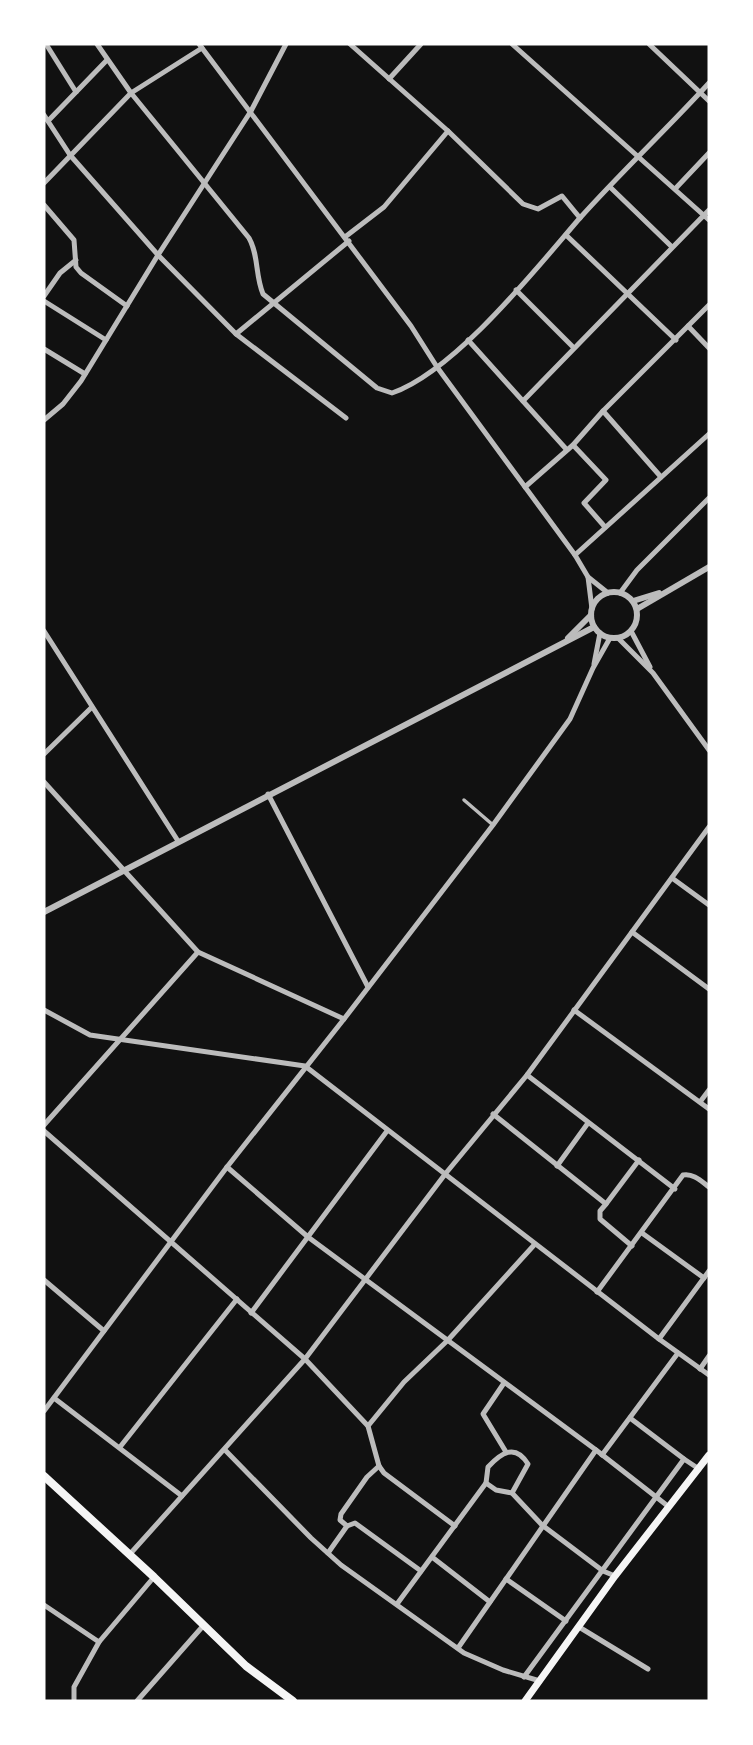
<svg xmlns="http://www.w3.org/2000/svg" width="753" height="1745" viewBox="0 0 753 1745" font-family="Montserrat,sans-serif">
<rect width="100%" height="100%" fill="#111"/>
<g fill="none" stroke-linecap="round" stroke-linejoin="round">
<polyline stroke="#bcbcbc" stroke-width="3.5" points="464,800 493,825"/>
<g stroke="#bcbcbc" stroke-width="5">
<polyline points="46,44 76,92"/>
<path d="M97,44l34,49 118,145c10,18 6,37 14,56l114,94 15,5c63,-22 143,-123 187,-174 42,-47 88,-90 130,-136"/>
<polyline points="199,44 411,326 437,367 575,555 588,577 608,593"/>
<polyline points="350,44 448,131 523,204 538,209 562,196 580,218"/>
<polyline points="512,44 709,220"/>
<polyline points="649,44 709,101"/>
<polyline points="389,79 421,44"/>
<polyline points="44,115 70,155 158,255 236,334 346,418"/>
<polyline points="48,121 107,60"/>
<polyline points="44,183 131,93 202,48"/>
<polyline points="610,187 672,247"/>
<polyline points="675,189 709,153"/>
<polyline points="44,205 74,240 76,267 81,273 127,306"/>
<polyline points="566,235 676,340"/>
<polyline points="345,237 384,207 448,131"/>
<polyline points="516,290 573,347"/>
<polyline points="44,296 60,273 76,260"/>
<polyline points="44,301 106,340"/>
<polyline points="688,326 709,348"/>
<polyline points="236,334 349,241"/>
<polyline points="468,340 567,450"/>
<polyline points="44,349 85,374"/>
<polyline points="523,401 709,210"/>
<polyline points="603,411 661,477"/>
<polyline points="44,420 63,404 81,381 158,255 251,111 286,44"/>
<polyline points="573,445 606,480 584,503 605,527"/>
<polyline points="525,487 573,445 603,411 709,305"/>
<polyline points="575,555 709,434"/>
<polyline points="588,577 592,609"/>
<polyline points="620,593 637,570 709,498"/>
<polyline points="44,631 178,841"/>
<polyline points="631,631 650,667"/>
<polyline points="618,638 653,673 709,750"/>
<polyline points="594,664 600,633"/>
<polyline points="44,754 92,707"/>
<polyline points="44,782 198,952 344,1019"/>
<polyline points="268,794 368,987"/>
<polyline points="672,878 709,905"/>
<polyline points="632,932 709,989"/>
<polyline points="44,1010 90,1035 305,1066 659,1339 709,1375"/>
<polyline points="574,1010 709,1109"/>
<polyline points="527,1075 675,1189"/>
<polyline points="700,1102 709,1090"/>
<polyline points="493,1114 606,1204 600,1211 600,1219 632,1246"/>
<polyline points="44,1125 198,952"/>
<polyline points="44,1131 305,1359 368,1426 379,1466 384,1473 455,1526"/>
<polyline points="557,1166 588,1123"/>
<polyline points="227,1167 308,1237 596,1450 669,1507"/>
<polyline points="606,1204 639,1160"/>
<polyline points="642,1233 704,1278"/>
<polyline points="44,1280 104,1331"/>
<path d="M597,1292l86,-117c10,-2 18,6 26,12"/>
<polyline points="251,1313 387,1131"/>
<polyline points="659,1339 709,1271"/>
<polyline points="700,1369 709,1356"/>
<polyline points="504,1383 483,1414 506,1452"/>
<polyline points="54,1398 182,1496"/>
<polyline points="44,1411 227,1167 344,1019 493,825 570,719 593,668 610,638"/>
<polyline points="630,1418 684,1459"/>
<polyline points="368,1426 404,1382 448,1340 535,1244"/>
<polyline points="120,1447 237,1299"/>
<polyline points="225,1450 311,1538 341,1565 464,1653 503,1670 540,1681"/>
<polyline points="602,1455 678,1353"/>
<polyline points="486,1483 496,1490 512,1493 542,1525 603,1571 615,1576"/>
<polyline points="347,1526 340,1520 341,1514 367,1477 379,1466"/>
<polyline points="328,1553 347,1526 355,1523 421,1571"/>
<polyline points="130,1554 305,1359 446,1173 527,1075 709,827"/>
<polyline points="432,1557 490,1602"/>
<polyline points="506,1579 566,1621"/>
<path d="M397,1604l89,-121 2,-16c13,-14 27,-24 40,-3l-16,29"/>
<polyline points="44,1605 99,1642 154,1577"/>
<polyline points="579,1627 648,1669"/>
<polyline points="458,1648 596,1450"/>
<polyline points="524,1677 684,1459 699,1469"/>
<polyline points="74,1701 74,1687 99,1642"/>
<polyline points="137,1701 203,1626"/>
</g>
<g stroke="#bcbcbc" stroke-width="6">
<circle cx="614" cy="615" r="23"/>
<polyline points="633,601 659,593"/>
<polyline points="637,609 709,567"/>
<polyline points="568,638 591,615"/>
<polyline points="44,912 594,627"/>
</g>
<polyline stroke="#f5f5f5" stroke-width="7" points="525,1701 615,1576 709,1455"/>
<polyline stroke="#f5f5f5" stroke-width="8" points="44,1476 154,1577 246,1666 293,1701"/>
</g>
<rect width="753" height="1745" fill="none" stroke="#ffffff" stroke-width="91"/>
</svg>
